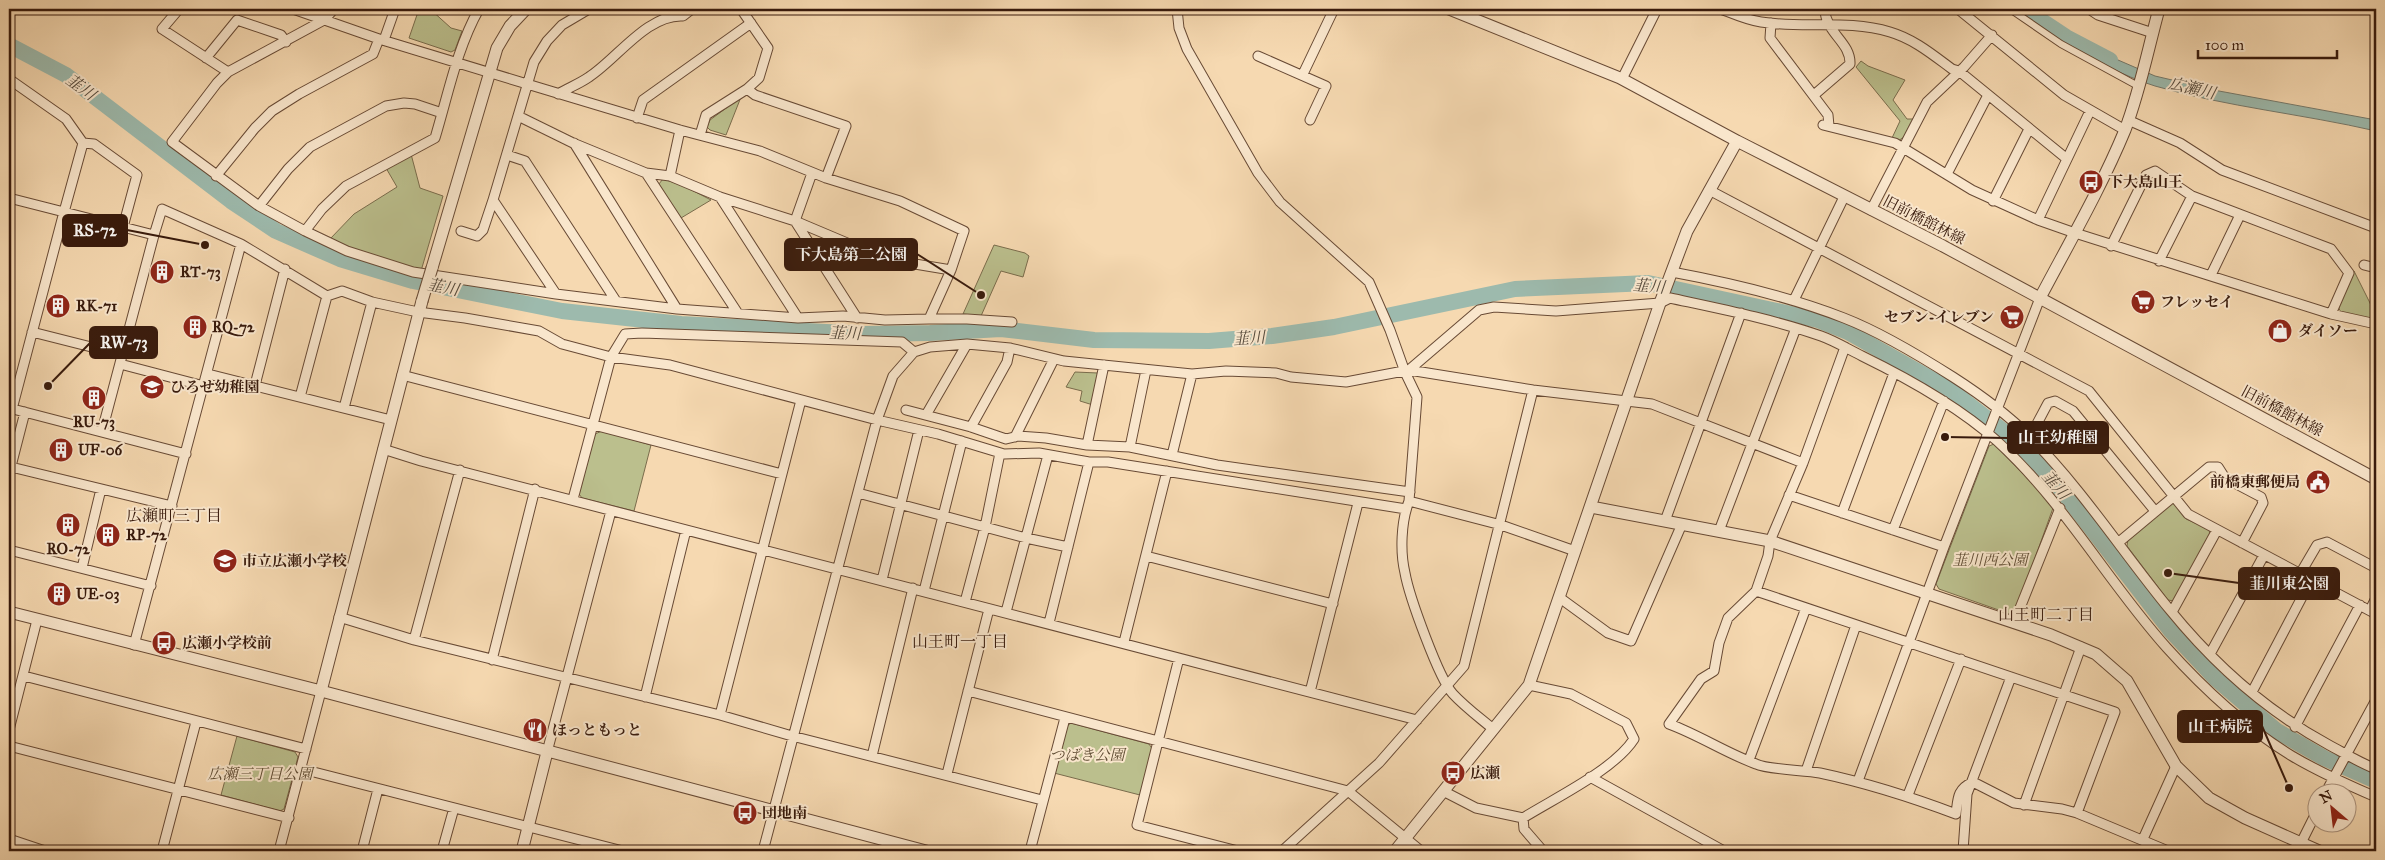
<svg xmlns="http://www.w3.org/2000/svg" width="2385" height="860" font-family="'IM FELL Great Primer','Noto Serif JP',serif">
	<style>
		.green { fill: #bbbf8d; stroke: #7a6c4c }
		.water { fill: #9dbaad; stroke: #757a6d }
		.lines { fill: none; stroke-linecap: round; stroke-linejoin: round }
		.river { stroke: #9dbaad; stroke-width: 16 }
		.pedestrian-casing { stroke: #684a35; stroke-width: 8 }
		.minor-casing { stroke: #684a35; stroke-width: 11 }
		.tertiary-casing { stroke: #684a35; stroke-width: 13 }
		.pedestrian { stroke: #f9e6cc; stroke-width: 6 }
		.minor { stroke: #f9e6cc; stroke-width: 9 }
		.tertiary { stroke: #f9e6cc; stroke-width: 11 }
		.tertiary-bridge-casing { stroke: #684a35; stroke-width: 13; stroke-linecap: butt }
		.tertiary-bridge { stroke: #f9e6cc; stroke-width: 11 }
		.labels { text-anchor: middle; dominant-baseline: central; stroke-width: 4; stroke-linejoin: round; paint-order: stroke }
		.poi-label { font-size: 15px; font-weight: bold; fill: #381a0c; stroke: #f9e6cc; text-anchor: start }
		.street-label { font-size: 15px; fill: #381a0c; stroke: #f9e6cc }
		.park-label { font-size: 15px; font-style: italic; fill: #5f4c33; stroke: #f9e6cc }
		.water-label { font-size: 16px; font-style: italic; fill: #564a3c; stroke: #f9e6cc }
		.neighbourhood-label { font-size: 16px; fill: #381a0c; stroke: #f9e6cc }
		.leader { fill: none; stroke: #381a0c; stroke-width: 2 }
		.callout-dot { fill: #381a0c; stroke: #f9e6cc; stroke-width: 2 }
		.callout { fill: #381a0c; stroke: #381a0c; stroke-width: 2 }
		.callout-label { font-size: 16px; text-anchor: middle; font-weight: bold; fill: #fff }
	</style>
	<rect width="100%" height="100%" fill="#f6d9b1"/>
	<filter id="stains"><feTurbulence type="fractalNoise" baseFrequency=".004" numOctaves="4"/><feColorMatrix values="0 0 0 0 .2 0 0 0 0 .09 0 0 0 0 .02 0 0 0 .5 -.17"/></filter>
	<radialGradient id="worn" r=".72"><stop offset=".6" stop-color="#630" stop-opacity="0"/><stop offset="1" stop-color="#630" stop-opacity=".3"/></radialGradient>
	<path class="green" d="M419,9H430L451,28L462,31L455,50L451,52L409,38Z
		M1861,61L1868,66L1905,80L1893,100L1907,119H1914L1904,137L1898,141L1892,138L1900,121L1856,67Z
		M741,97L726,135L710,130L707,127L710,120Z
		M411,154L420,188L443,196L421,271L354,251L330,239L354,214L397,187L386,168Z
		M663,179L682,185L711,200L681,218L658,185Z
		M994,245L1025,253L1029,256L1023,277L1001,271L981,316L963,314Z
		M2354,271L2376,315L2373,319L2341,312L2338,307Z
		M1075,372L1098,373L1093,405L1080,401L1082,391L1066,387Z
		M602,431L651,445L634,511L582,498L579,494L595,434Z
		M1994,444L2052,504L2053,508L2016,611L2010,614L1939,589L1936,584L1989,446Z
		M2172,503L2176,505L2186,519L2209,529L2210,535L2174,601L2168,600L2127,546L2128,539Z
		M1071,723L1149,744L1153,750L1140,795L1054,773L1067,726Z
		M237,736L295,752L298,757L284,809L280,811L221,795Z"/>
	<path class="water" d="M2095,50L2155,76L2219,91L2376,120V131C2303,114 2227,107 2155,86C2133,79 2112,69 2092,59L2088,53Z"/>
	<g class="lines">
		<path class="river" d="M2024,9L2066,37L2110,60
			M9,45L66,75L231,201L276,231L340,259L413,281L562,311L681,324L863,334L930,333L1001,329L1094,340L1209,341L1272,336L1334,327L1515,289L1648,283L1818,320L1848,332L1949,389L2015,440L2060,488L2171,631L2216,679L2277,731L2324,758L2376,781"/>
		<defs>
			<path id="pedestrian" d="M2010,9L2061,44L2138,86"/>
			<path id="minor" d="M179,9L162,29L228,72L217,83L172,142L259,206L305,231L347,251L413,272L556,294L677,309L798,318L843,316L885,320L929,319L951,270L964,231L900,201L826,178L760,151L680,130L527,84L379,39L293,9
				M741,9L768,48L759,78L747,89L755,95L846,126L826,178
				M1177,9L1179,28L1187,49L1258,173L1280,202L1369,282L1390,330L1405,372L1417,397L1409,501C1401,522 1400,552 1405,573C1409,596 1439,679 1453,694C1465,707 1480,718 1493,729
				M1721,9C1734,14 1747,20 1761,22C1804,29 1847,19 1890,32C1914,39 1933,55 1952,69L1959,71L2067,159
				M1958,9L2064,95L2125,130
				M2089,9L2098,15L2153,33
				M1771,23L1770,38L1828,115L1829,126
				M384,40L395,9
				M1258,56L1326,86L1310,120
				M206,58L237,20L281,35L286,42
				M228,72L324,20L334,9
				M1303,74L1334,9
				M9,79L66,119L83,143L64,212L154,235L102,431
				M1622,79L1657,9
				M558,94C568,88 579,84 589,77C617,59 647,14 683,16L692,9
				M1814,95L1850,64C1851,42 1825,33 1825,9
				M518,116L573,143L646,173L670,176L720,197L795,221L885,259L951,270
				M637,118L643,100L751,23
				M2128,120L2180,143L2222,170L2376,228
				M1823,125L1895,143L1972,190L2038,220L2075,233L2331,314L2376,324
				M700,135L706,115L747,89
				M83,143L94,144L137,175L123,227
				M574,143L677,309
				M507,155L525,161L616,301
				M646,173L737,312
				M812,173L795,221L857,318
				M1947,174L1988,95
				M216,176L255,128L272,111L299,94L373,54L379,39
				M670,176L680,130
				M1709,190L2089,391L2188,514L2376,614
				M720,197L798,318
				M9,198L64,212L12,409
				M1993,201L2029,129
				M259,206L288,169L310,147L386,106L404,103L415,104L442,113
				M1871,210L1927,102L1964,67L1992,35
				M2038,220L2090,111
				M305,231L322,209L346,186L435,138C448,95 457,48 479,9
				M461,231L477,236L483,230L493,200
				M154,235L162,209L241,244
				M2111,246L2146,175L2155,171L2192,196L2331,249L2349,273L2331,314
				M2159,261L2192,196
				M2364,265L2376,268
				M1672,272C1731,283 1788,296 1844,318C1880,332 1920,356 1953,377C1981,395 2007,414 2030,437C2083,490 2123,553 2170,610C2214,664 2268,712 2329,745C2344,753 2360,763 2376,769
				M2211,275L2240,215
				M556,294L493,200L534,62L547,41L562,25L589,9
				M2376,297V308
				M1794,300L1844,197
				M929,319H967L1012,322
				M32,332L123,355
				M1845,347L1803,463L1770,541L1768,556L1756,591L1728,618L1719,643L1714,671L1701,679L1669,724C1699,735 1726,753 1756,764C1769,770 1804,770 1820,773C1867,783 1911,797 1956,814C1958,798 1957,789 1973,782L2014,803L2062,809L2077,813L2168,851
				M120,364L204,386
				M1409,370L1533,390L1652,404L1803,463
				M208,374L391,420
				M402,375L782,474
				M255,385L285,269
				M300,397L327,296
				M9,408L186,454
				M344,408L372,302
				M906,410L971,427L1006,439L1018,436L1046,438L1087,445L1130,447L1217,465L1410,492
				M926,415L967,344
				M971,427L1007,362L1010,348
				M1015,437L1054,359
				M2030,437L2048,403L2055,401L2073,411L2155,511
				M1087,445L1104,365
				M1130,447L1146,370
				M383,449L421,461L1417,720
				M1172,455L1192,374
				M11,467L172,506
				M9,474L25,412
				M858,493L1026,538L1068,547
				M1789,495L1944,547
				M573,499L611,357L625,334L642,333L902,342L914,352
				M1409,501L1501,525L1575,551
				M1842,513L1894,373
				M1665,521L1741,313
				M1893,530L1944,401
				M1719,531L1796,328
				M2119,542L2209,467H2218L2225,478L2261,497L2263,503L2242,543
				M9,550L151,586
				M1146,556L1333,604
				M82,568L101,489
				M2300,574L2317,545L2327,542L2376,568
				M882,580L919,430
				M924,591L962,441
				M1756,591L2115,712L2077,813
				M1560,598L1608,633L1631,641L1682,524
				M965,602L985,527L1000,453
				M2370,610L2376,598
				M1006,612L1048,455
				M2172,612L2217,530
				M339,617L414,640L720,715L792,736L1042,800
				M1049,623L1089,462
				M2014,623L2060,508
				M414,640L460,470
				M1124,642L1167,471
				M134,645L241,244L327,296L342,291L372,302L418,312L465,318L539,331L562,344L611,357L670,365L877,420L938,434L1004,454L1039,453L1089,462H1108L1406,509
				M2210,654L2264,555
				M1179,658L1137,825L1238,851
				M492,660L535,489
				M24,676L306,749
				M968,691L1348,791L1421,851
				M1310,692L1358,503
				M2252,692L2311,580
				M645,697L686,530
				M720,715L801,400
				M2295,727L2360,605
				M9,730L37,620
				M9,746L289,818
				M547,752L611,511
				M872,756L913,588
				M1749,760L1806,608
				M302,769L623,851
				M1806,771L1856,625
				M947,774L989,609
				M1590,777L1724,851
				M1858,781L1944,547L2040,298
				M1443,791L1476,808L1523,818C1555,798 1614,770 1634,739L1626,723L1571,694L1529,685
				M2326,792L2376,700
				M1908,795L1961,659
				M2024,805L2081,647
				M1523,818L1524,829L1543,851
				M9,839L45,851
				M2143,839L2176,766
				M162,851L196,722
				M279,851L321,691
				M362,851L378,789
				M442,851L454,808
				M763,851L877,420L893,376L914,352L930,347L967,344L1010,348L1064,361L1192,374L1226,371L1276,373L1291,377L1346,382L1409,370L1479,310L1494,307L1556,311L1660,303L1670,298C1721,309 1772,319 1821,336C1835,341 1848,349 1862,356C1909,379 1958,406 1997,441C2065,503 2107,581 2167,648C2203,688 2246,728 2292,756C2319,772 2348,785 2376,797
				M1030,851L1065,718
				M1282,851L1379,763L1464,666L1533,390
				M1963,851L1967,794L2011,677
				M2297,851L2318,809"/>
			<path id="tertiary" d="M1449,9L1620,78L1737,141L1943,246L2376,479
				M432,268L497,48L510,26L526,9
				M2040,298C2069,243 2101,188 2125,130C2140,91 2148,49 2159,9
				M1591,507L1770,541L2051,635L2096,654L2127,681L2176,766L2209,798L2245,818L2319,851
				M9,612L321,691L926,851
				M321,691L422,301
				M522,851L547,752
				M1395,851L1529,685L1660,303L1687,231L1737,141"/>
		</defs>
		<use href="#pedestrian" class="pedestrian-casing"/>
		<use href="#minor" class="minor-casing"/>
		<use href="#tertiary" class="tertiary-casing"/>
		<use href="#pedestrian" class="pedestrian"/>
		<use href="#minor" class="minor"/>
		<use href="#tertiary" class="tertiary"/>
		<defs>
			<path id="tertiary-bridge" d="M422,301L432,268"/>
		</defs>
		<use href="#tertiary-bridge" class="tertiary-bridge-casing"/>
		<use href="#tertiary-bridge" class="tertiary-bridge"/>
	</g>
	<defs>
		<symbol id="bus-disc" viewBox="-11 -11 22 22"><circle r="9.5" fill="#8f2418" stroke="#f9e6cc"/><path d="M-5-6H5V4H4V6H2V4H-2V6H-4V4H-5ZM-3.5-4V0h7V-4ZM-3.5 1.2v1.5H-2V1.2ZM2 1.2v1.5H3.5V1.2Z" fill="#fff"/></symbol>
		<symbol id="building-disc" viewBox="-11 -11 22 22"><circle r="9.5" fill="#8f2418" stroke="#f9e6cc"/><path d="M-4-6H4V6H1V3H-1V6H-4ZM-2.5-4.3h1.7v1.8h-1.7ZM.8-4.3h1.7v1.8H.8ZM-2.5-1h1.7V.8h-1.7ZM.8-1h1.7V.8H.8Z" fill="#fff"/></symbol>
		<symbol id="supermarket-disc" viewBox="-11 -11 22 22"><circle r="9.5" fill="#8f2418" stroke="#f9e6cc"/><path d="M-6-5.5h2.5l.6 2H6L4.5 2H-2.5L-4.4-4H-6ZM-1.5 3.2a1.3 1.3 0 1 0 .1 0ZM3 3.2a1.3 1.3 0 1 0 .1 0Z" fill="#fff"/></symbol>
		<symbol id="shop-disc" viewBox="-11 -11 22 22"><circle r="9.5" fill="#8f2418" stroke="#f9e6cc"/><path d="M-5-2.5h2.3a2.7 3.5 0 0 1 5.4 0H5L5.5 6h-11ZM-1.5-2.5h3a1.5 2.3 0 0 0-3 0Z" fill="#fff"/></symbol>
		<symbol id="school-disc" viewBox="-11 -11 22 22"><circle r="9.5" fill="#8f2418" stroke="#f9e6cc"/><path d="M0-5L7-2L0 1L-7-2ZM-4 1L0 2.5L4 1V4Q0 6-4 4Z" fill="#fff"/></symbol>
		<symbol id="civic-disc" viewBox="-11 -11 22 22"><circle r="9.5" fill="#8f2418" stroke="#f9e6cc"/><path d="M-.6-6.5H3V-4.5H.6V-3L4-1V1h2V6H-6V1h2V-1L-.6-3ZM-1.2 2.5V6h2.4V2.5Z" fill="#fff"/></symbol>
		<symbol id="restaurant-disc" viewBox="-11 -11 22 22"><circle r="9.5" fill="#8f2418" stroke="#f9e6cc"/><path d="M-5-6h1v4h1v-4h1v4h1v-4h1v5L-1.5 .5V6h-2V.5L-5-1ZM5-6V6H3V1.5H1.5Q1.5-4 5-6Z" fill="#fff"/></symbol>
	</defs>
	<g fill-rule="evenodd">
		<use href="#bus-disc" x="2077" y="168" width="28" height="28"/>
		<use href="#building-disc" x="148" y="258" width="28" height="28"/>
		<use href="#supermarket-disc" x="2129" y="288" width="28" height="28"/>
		<use href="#building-disc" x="44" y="292" width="28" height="28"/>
		<use href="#supermarket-disc" x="1998" y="303" width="28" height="28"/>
		<use href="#building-disc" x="181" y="313" width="28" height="28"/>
		<use href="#shop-disc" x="2266" y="317" width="28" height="28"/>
		<use href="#school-disc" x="138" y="373" width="28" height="28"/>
		<use href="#building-disc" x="80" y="384" width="28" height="28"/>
		<use href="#building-disc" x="47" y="436" width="28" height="28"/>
		<use href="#civic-disc" x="2304" y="468" width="28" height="28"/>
		<use href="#building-disc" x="54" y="511" width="28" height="28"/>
		<use href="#building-disc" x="94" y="521" width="28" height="28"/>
		<use href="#school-disc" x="211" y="547" width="28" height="28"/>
		<use href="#building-disc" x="45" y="580" width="28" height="28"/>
		<use href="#bus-disc" x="150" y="629" width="28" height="28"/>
		<use href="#restaurant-disc" x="521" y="716" width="28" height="28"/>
		<use href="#bus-disc" x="1439" y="759" width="28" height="28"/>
		<use href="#bus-disc" x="731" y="799" width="28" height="28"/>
	</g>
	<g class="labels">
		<g class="poi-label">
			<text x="2108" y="182">下大島山王</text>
			<text x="180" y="272">RT-73</text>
			<text x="2160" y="302">フレッセイ</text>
			<text x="76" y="306">RK-71</text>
			<text x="1994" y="317" text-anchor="end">セブン-イレブン</text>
			<text x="212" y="327">RQ-72</text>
			<text x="2298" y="331">ダイソー</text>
			<text x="170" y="387">ひろせ幼稚園</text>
			<text x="94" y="422" text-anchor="middle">RU-73</text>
			<text x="78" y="450">UF-06</text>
			<text x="2300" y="482" text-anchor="end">前橋東郵便局</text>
			<text x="126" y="535">RP-72</text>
			<text x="68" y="549" text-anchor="middle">RO-72</text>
			<text x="242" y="561">市立広瀬小学校</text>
			<text x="76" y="594">UE-03</text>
			<text x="182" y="643">広瀬小学校前</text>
			<text x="552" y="730">ほっともっと</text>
			<text x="1470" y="773">広瀬</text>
			<text x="762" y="813">団地南</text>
		</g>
		<g class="street-label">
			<text transform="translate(1924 220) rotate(27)">旧前橋館林線</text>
			<text transform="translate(2282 411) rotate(28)">旧前橋館林線</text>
		</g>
		<g class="park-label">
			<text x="1990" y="560">韮川西公園</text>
			<text x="1087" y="755">つばき公園</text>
			<text x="260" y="774">広瀬三丁目公園</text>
		</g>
		<g class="water-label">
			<text transform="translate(81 87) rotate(36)">韮川</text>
			<text transform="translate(2192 88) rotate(13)">広瀬川</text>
			<text transform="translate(1649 286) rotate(5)">韮川</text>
			<text transform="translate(443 287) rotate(11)">韮川</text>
			<text transform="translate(845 333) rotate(2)">韮川</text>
			<text transform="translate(1249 338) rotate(-4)">韮川</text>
			<text transform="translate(2056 485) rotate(49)">韮川</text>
		</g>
		<g class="neighbourhood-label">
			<text x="174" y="515">広瀬町三丁目</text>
			<text x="2046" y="614">山王町二丁目</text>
			<text x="960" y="641">山王町一丁目</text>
		</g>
	</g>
	<path class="leader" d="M205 245L127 230M981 295L917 254M48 386L90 343M1945 437L2008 438M2168 573L2239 583M2289 788L2262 726"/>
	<g class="callout-dot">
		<circle cx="205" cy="245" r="5"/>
		<circle cx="981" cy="295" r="5"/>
		<circle cx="48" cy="386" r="5"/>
		<circle cx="1945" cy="437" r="5"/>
		<circle cx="2168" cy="573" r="5"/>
		<circle cx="2289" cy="788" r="5"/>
	</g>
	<g class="callout">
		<rect x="63" y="215" width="64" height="31" rx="5"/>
		<rect x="785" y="239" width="132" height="31" rx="5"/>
		<rect x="90" y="327" width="67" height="31" rx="5"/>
		<rect x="2008" y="422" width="100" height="31" rx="5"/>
		<rect x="2239" y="568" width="100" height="31" rx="5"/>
		<rect x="2178" y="711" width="84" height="31" rx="5"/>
	</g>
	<g class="callout-label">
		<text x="95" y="236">RS-72</text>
		<text x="851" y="260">下大島第二公園</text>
		<text x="124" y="348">RW-73</text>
		<text x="2058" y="443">山王幼稚園</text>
		<text x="2289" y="589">韮川東公園</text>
		<text x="2220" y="732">山王病院</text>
	</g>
	<rect width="2385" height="860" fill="none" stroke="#f6d9b1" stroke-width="30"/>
	<rect x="10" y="10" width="2365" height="840" fill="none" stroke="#381a0c" stroke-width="2.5"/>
	<rect x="15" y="15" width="2355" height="830" fill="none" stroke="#381a0c"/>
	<g transform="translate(2332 808) rotate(332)"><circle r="24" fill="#f9e6cc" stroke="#ac947f"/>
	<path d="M0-4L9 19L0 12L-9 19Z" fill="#8f2418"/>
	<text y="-8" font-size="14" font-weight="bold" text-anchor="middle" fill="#381a0c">N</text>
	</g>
	<path d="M2198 50v8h139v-8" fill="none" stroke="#381a0c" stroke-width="2.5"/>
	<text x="2205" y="50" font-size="15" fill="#381a0c" stroke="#f9e6cc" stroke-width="4" paint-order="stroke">100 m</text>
	<rect width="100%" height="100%" filter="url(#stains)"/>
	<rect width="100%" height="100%" fill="url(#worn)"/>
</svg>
